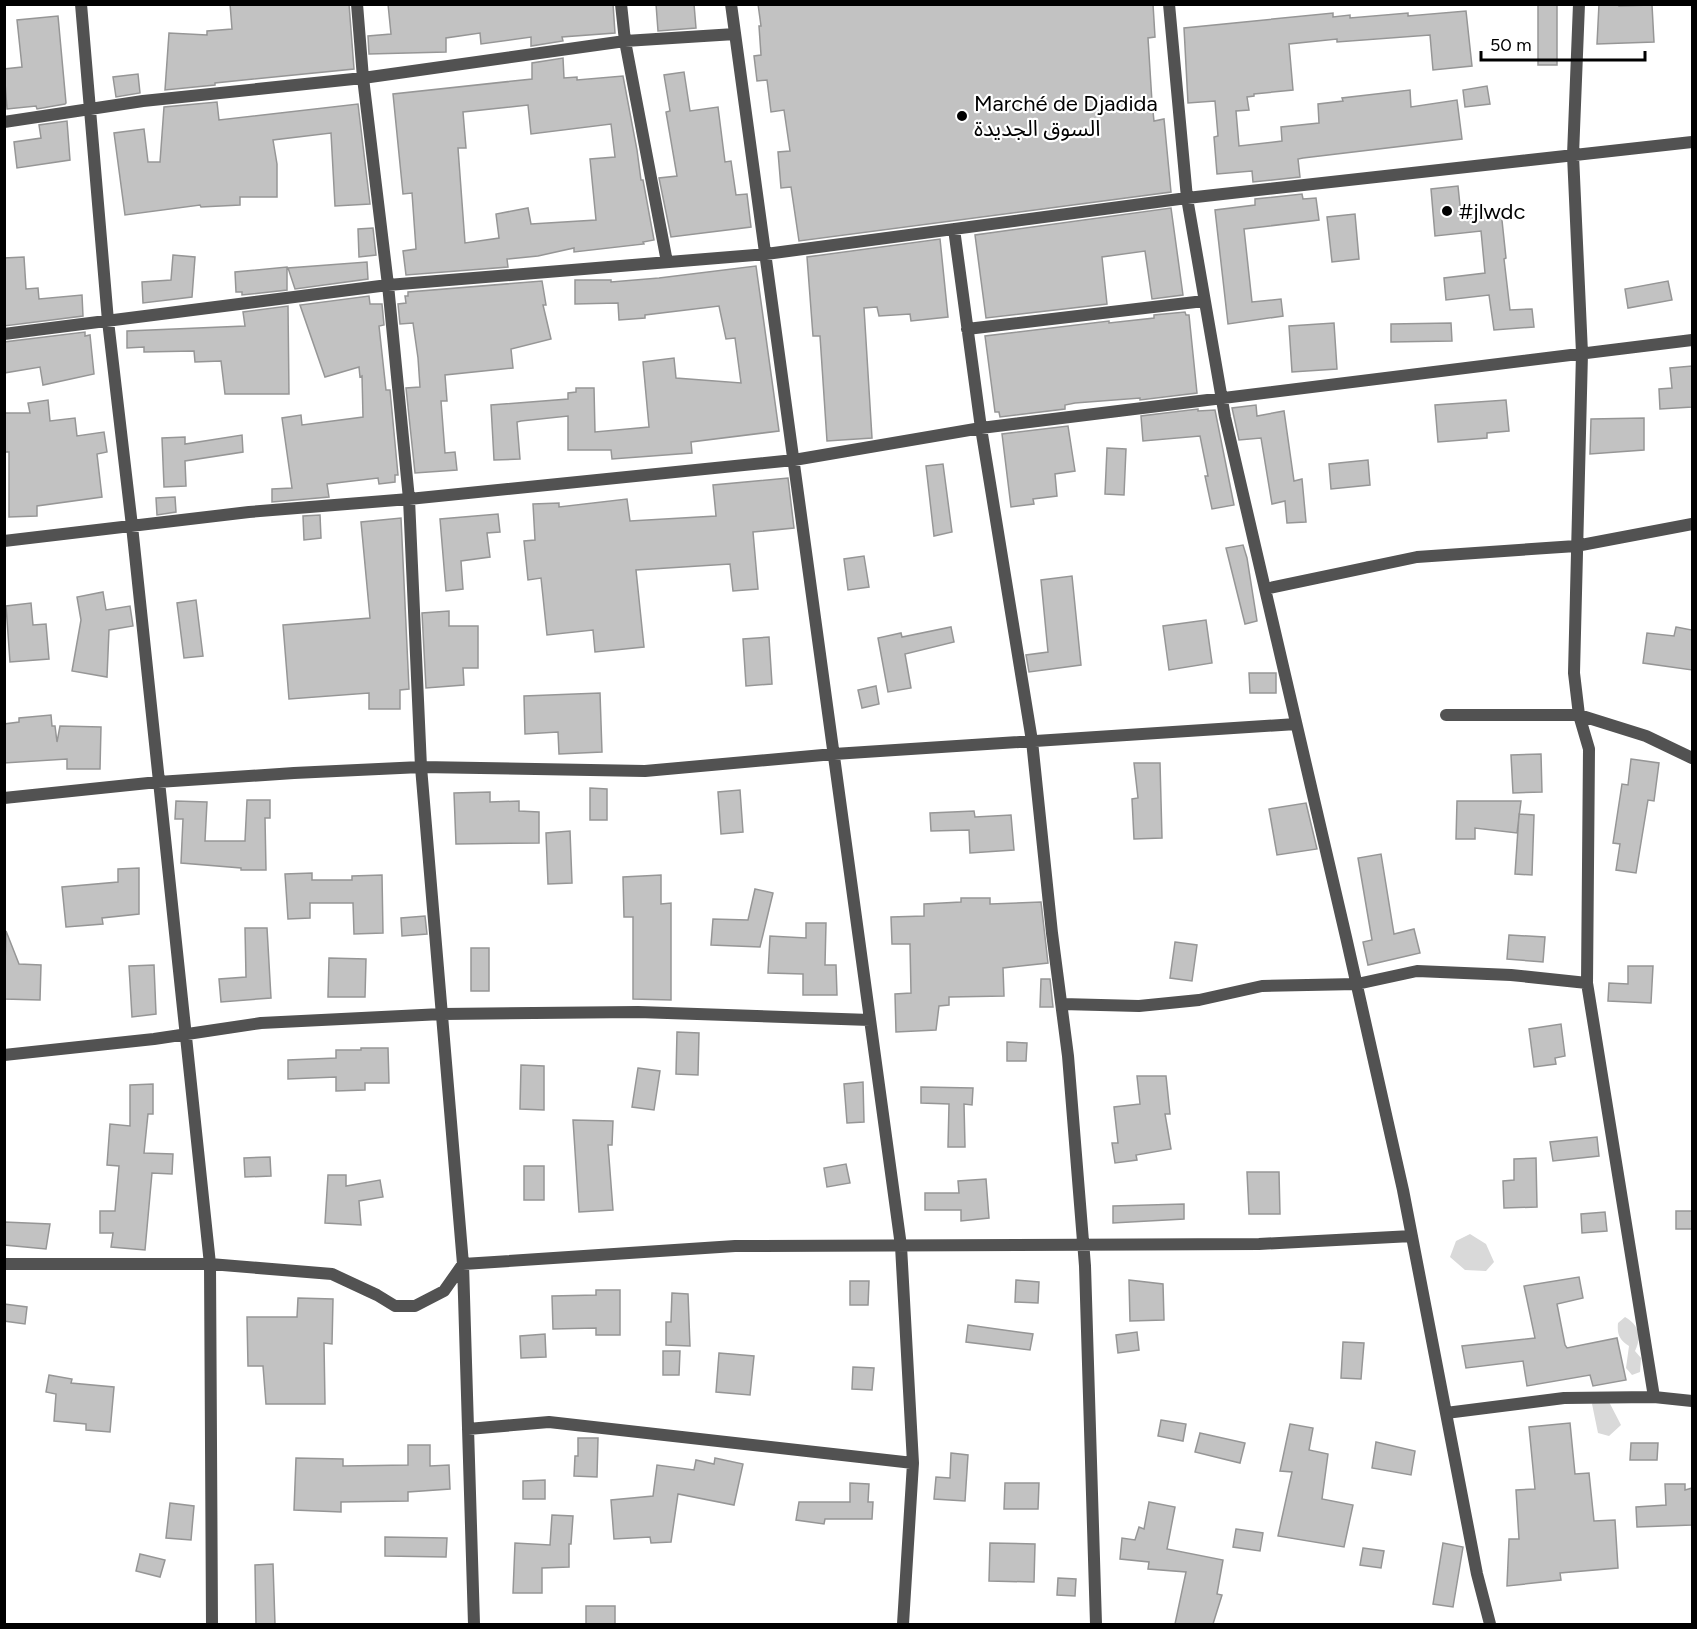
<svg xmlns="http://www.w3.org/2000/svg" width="1697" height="1629" font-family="Figtree,'Noto Sans Arabic',sans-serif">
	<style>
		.green { fill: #d9d9d9 }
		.building { fill: #c2c2c2; stroke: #969696; stroke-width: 1.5; fill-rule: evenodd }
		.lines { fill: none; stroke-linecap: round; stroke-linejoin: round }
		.street { stroke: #525252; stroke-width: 12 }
		.poi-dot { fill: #000; stroke: #fff; stroke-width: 2 }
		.labels { text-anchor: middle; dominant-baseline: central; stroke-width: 4.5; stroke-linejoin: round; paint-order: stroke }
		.poi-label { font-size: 22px; fill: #000; stroke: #fff; text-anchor: start }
	</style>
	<rect width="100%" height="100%" fill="#fff"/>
	<path class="green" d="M1470,1234L1486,1244L1494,1262L1486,1271L1465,1270L1450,1257L1456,1241Z
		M1625,1317C1639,1325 1642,1337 1635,1351L1641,1358L1640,1372L1632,1375L1626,1368L1629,1346C1619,1340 1617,1334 1618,1323Z
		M1597,1396H1606L1621,1425L1609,1436L1598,1433L1592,1404Z"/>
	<path class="building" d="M230,4H349L354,69L215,83V85L165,90L169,33L207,35V31L232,29Z
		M388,4H613L615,33L562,37L563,41L531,46V37L481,44L480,33L446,38V52L369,54L368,36L391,34Z
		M656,4H694L696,28L658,31Z
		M758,4H1153L1155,37L1148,38L1152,102L1154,121L1164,119L1171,192L799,241L791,187L781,188L778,152L790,151L784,110L771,112L767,80L757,81L754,56L761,55L759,26H761Z
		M1538,4H1557V65H1538Z
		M1599,4H1619V6L1652,5L1654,42L1597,44Z
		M1466,11L1472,66L1433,70L1430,35L1337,42V39L1289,44L1293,90L1254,94V96L1247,97L1249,110L1236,111L1239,146L1282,141L1281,127L1319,123L1318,104L1343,101L1342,98L1410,90L1411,107L1457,100L1462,139L1303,158L1298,159L1300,177L1253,182L1252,171L1217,174L1214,137L1218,136L1215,101L1188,103L1184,28L1333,13V17L1350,15V18L1408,13V16Z
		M58,16L66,103L65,104L37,109L36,106L7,109L4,69L22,67L17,20Z
		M563,58L564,78L577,77V80L623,76L637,150L641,180H643L654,240L643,242L644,244L574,252V248L538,256L507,259L508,267L406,275L403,251L416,249L412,193L403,194L393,94L532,79V63ZM528,105L531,134L611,124L615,157L590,159L596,220L531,224L528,208L496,214L499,238L465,243L458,148H466L463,112Z
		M684,72L690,111L718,107L725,162L731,161L736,195L747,194L751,227L671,237L659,178L677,176L666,112L670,111L664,75Z
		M138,74L140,93L116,97L113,77Z
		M1487,86L1490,104L1465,107L1463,90Z
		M217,102L219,120L358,104L370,204L335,206L331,133L273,140L277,164V197H240V205L201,207L200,205L125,215L114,133L144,129L148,162H160L164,107Z
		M67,121L70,160L17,168L14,142L41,138L39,125Z
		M1458,186L1461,215L1501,211L1506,258L1504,259L1510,310L1532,309L1534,327L1494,330L1489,295L1446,300L1444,278L1485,273L1481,231L1435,236L1431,189Z
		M1302,194L1303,199L1316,198L1319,220L1244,229L1252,302L1281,299L1283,316L1228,324L1215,210L1255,205V199Z
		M1171,208L1183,295L1152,299L1145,251L1102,257L1107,304L986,318L975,235Z
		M1355,214L1359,259L1332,262L1327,217Z
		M373,228L376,255L359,257L358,229Z
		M940,239L948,317L911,321L910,314L879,316L877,307L864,308L872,438L827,441L820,336H813L807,257Z
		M173,255L195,257L192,297L143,303L142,282L171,280Z
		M24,257L26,289L38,288L39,299L82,295L83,316L4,326V258Z
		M367,262L368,279L295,289L288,268Z
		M756,266L779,431L691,442L692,453L612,459L611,450H568V416L521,421L517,422L520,459L494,460L491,405L568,399V393L576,392V388H594L595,432L649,427L643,362L674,358L676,378L741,383L735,338L726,339L719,306L645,315V318L619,320L618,303L575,304V280H611V282L659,278Z
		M287,267V290L242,295V292H236L235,272Z
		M542,281L546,305H543L551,339L511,349L513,368L445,375L447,401H441L445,453L455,452L457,470L415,473L406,388L420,387L418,358L413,323L400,324L398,304L406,303L405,296H408V292Z
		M1668,281L1672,300L1628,308L1625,289Z
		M369,296L370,304H382L384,325L379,326L386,390H390L398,475H395V482L379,484L378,478L327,484L329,497L272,502V489L292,488L282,418L301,415L302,425L363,417L362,376L360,377L359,367L325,377L300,305Z
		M288,306L289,394H225L221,361L195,362L194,351L144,352V347L127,348V331L245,326L243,312Z
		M1185,312L1186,315H1189L1197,393L1140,400V398L1075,403L1065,405V409L1000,417L999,412H995L985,336L1109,321V323L1154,318V315Z
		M1334,323L1337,369L1292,372L1289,326Z
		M1451,323L1452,341L1391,342V324Z
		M85,332V336L90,335L94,374L43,385L40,367L4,373V342Z
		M1692,366V407L1660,409L1659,389L1672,388L1670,368Z
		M48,400L50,421L75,418L77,436L104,432L107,452L97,454L102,497L37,506V516L9,517V452H4V413H30L28,403Z
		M1506,400L1509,431L1487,433V438L1438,442L1435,405Z
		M1256,405L1257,416L1284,411L1294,481L1302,479L1306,522L1287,523L1285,501L1272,504L1261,438L1239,440L1232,408Z
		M1198,409V411L1215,410L1234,505L1212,509L1205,476H1208L1200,436L1143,441L1141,416Z
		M1644,418V450L1590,454L1591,419Z
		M1068,426L1075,471L1055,474L1057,496L1033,499L1034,504L1011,507L1002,434Z
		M242,435L243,452L185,461L186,486L164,487L162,438L185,437V444Z
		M1107,448L1126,449L1124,495L1105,494Z
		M1368,460L1370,485L1331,489L1329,464Z
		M943,464L952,532L934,536L926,466Z
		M788,478L794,528L753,532L758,589L733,591L730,564L636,570L644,647L595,652L593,630L547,635L541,578L528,580L524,541L535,540L533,504L559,503V507L627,499L630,521L716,516L713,485Z
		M175,497L176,512L157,515L156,498Z
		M498,514L500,532L487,533L490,557L461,561L463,589L446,591L440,519Z
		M320,515L321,538L304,540L303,516Z
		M401,518L409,689L400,690V709H369V693L289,699L283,625L370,618L361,522Z
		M1243,545L1247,558L1257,621L1245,624L1226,548Z
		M864,556L869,587L848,590L844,559Z
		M1072,576L1081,665L1029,672L1026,655L1048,652L1041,580Z
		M103,592L106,610L130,606L133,626L109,630L107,677L72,671L81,620L77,597Z
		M196,600L203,656L184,658L177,603Z
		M31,603L33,625L46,624L49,659L10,662L6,606Z
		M449,611V626H478V668H463L464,685L426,688L422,613Z
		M1206,620L1212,663L1169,670L1163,626Z
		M951,627L954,642L905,654L911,688L888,692L878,638L901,633L902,637Z
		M1676,627L1692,630V670L1643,663L1647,633L1674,636Z
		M769,637L772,684L746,686L743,639Z
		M1249,673H1276V693H1250Z
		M876,686L879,704L862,708L858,690Z
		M600,693L602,752L559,754L558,732L525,734L524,696Z
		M51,715L52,726H55L57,742L60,726L101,727L100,769H67V759L4,763V724L19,722V718Z
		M1541,754L1542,792L1513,793L1511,755Z
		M1631,759L1659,763L1654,801L1648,800L1636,873L1616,870L1620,844L1613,843L1622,784L1628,785Z
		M1134,763H1160L1162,838L1134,839L1132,799L1138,798Z
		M590,788L607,789V820H590Z
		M740,790L743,832L721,834L718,792Z
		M490,792V802L519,801V811L539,812V843L456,844L454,793Z
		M247,800H270V818H265L266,870H241V868L181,863L183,819H175L176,801L207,802L205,841H245Z
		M1457,801H1521L1517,833L1475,828V839H1456Z
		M1306,803L1317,849L1277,855L1269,809Z
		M974,811L975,817L1011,815L1014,850L970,853L969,830L931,831L930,813Z
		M1519,814L1534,815L1532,875L1515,874Z
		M570,831L572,883L548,884L546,833Z
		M1381,854L1394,934L1414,929L1420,953L1368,965L1363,942L1372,940L1358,858Z
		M139,868V914L102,918L103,924L66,927L62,887L118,882V869Z
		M312,873V880H352V876L382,875L383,933L354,934L353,903H310V918L288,919L285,874Z
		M661,875V904L671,903V1000L633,999V917H624L623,877Z
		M755,889L773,893L760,947L711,945L713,919L748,920Z
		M961,898H990V904L1041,902L1048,963L1003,968L1004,996L949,997V1005L939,1006L936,1030L896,1032L895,994L911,993L910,944H892L891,917L924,916V904L961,902Z
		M425,916L427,934L402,936L401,918Z
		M806,923H826L825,965H836L837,995H803V974L768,973L770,936L806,938Z
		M245,928H267L271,998L221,1002L219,979L246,977Z
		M6,931L19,964L41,965L40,1000L4,999Z
		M1509,935L1545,937L1543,962L1507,959Z
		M1175,942L1197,945L1192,981L1170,978Z
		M471,948H489V991H471Z
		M329,958L366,959L365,997H328Z
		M154,965L156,1014L132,1017L129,966Z
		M1628,966H1653L1651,1003L1608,1001L1609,983L1628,984Z
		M1041,979H1050L1053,1007H1040Z
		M1561,1024L1565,1056L1555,1058L1556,1064L1534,1067L1529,1029Z
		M677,1032L699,1033L698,1075L676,1074Z
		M1007,1042L1027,1043L1026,1061H1007Z
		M361,1048H388L389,1083H365V1090L336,1091V1077L288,1079V1060L336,1058V1050H361Z
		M521,1065L544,1066V1110L520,1109Z
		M638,1068L660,1071L654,1110L632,1107Z
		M1137,1076H1166L1170,1114H1165L1171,1149L1136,1155L1137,1160L1115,1163L1112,1143H1118L1114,1107L1140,1104Z
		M863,1082L864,1122L847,1123L844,1084Z
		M153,1084V1114H148L144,1153L173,1154L172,1174L152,1173L145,1250L111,1247L113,1233H100V1211H115L119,1166L107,1165L110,1124L130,1126V1085Z
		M921,1087L973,1088L972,1105L964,1104L965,1147H948L949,1104L921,1103Z
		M573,1120L613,1121L612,1145H608L613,1210L579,1212Z
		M1597,1137L1599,1156L1553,1161L1550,1142Z
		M270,1157L271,1176L245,1177L244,1158Z
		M1536,1158L1537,1207L1504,1208L1503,1181L1514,1180V1159Z
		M846,1164L850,1183L827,1187L824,1168Z
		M524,1166H544V1200H524Z
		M1247,1172H1279L1280,1214H1249Z
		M328,1175H346V1186L380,1180L383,1197L359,1201L361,1225L325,1223Z
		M986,1179L989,1218L961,1221V1210H925V1193H959L958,1181Z
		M1184,1204V1219L1113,1223V1206Z
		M1676,1211H1692V1229H1676Z
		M1605,1212L1607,1231L1582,1233L1581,1214Z
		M4,1222L50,1224L46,1249L4,1245Z
		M1579,1277L1583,1298L1557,1304L1565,1345L1567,1348L1617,1338L1626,1380L1593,1386L1590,1375L1527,1386L1523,1361L1466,1368L1462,1346L1535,1338L1524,1286Z
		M1016,1280L1039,1282L1038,1303L1015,1302Z
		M1129,1280L1163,1284L1164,1320L1130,1321Z
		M850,1281H869L868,1305H850Z
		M596,1290H620V1335H596V1328L553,1329L552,1296L596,1295Z
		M672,1293L688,1294L690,1346L666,1345V1322H671Z
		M298,1298L333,1299L332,1344L324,1343L325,1404H266L263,1366H248L247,1317H297Z
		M4,1304L27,1307L25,1324L4,1321Z
		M968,1325L1033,1334L1030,1350L966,1342Z
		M1137,1332L1139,1350L1118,1353L1116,1335Z
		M545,1334L546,1357L521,1358L520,1336Z
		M1343,1342L1364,1343L1361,1379L1341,1378Z
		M663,1351H680L679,1375H663Z
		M719,1353L754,1356L750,1395L716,1392Z
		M853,1367L874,1368L872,1390L852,1389Z
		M49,1375L72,1379L71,1383L114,1387L110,1432L86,1430V1424L54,1421L56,1394L46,1392Z
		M1161,1420L1186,1424L1183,1441L1158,1436Z
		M1570,1423L1575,1474L1589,1473L1594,1521L1615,1520L1618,1568L1560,1573L1561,1580L1507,1586L1509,1539H1519L1516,1490L1535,1489L1529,1427Z
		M1290,1424L1313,1428L1309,1450L1328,1454L1322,1499L1353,1505L1344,1547L1278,1536L1292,1472L1280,1471Z
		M1200,1433L1245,1443L1240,1463L1195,1452Z
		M578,1438H598L597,1477L574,1476L575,1456H578Z
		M1376,1442L1415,1451L1411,1475L1372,1468Z
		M1631,1443H1658L1657,1460H1630Z
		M408,1445H430V1466L449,1465L450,1489L408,1492V1501L341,1502V1512L294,1510L296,1458L343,1459V1466L408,1465Z
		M951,1453L968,1455L965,1501L934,1499L936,1477L950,1478Z
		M715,1458L743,1464L734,1505L678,1494L671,1542L651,1543L650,1537L614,1539L611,1500L653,1496L657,1465L694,1470L696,1460L714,1464Z
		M545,1480V1499H523V1481Z
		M850,1483L869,1484L868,1502H873L872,1519H825L824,1524L796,1520L799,1502H850Z
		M1005,1483H1039L1038,1509H1004Z
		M1665,1484H1685V1490L1692,1488V1525L1637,1527L1636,1507L1666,1505Z
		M1149,1502L1175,1507L1167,1549L1223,1560L1217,1594L1222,1595L1213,1624H1175L1186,1572L1148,1569L1149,1562L1120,1559L1122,1538L1135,1540L1139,1527L1144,1529Z
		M170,1503L194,1506L191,1540L166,1538Z
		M552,1515L573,1516L571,1544H569V1567L542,1568V1593H513L515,1543L550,1545Z
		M1236,1529L1263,1533L1260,1551L1233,1547Z
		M385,1537L447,1538L446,1557L385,1556Z
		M990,1543L1035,1544L1034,1582L989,1581Z
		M1443,1543L1463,1547L1453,1607L1433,1604Z
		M1363,1548L1384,1551L1381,1568L1360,1565Z
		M140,1554L165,1560L160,1577L136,1571Z
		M273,1564L275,1624H256L255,1565Z
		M1058,1578L1076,1579L1075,1596L1057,1595Z
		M586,1606H615V1624H586Z"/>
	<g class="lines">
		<path class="street" d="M81,4L108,321L132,526L210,1264L212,1624
			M357,4L363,78L388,285L409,499L421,767L463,1264L474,1624
			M621,4L625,41L667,262
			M731,4L901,1246L913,1463L903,1624
			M1169,4L1187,198L1225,417L1346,937L1403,1190L1477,1574L1490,1624
			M1579,4L1573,155L1582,353L1574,673L1579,715L1589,749L1587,983L1654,1397
			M4,122L143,101L363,78L625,41L735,34
			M954,229L981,428L1032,741L1052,933L1068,1056L1085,1266L1096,1624
			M967,329L1204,301
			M4,334L388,285L766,254L1187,198L1692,142
			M4,541L249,512L409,499L794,460L981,428L1692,340
			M1265,589L1417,557L1576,546L1692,524
			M1446,715H1579L1646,736L1692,758
			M4,798L158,782L294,773L421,767L645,771L834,754L1296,724
			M1062,1004L1139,1006L1199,1000L1262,986L1357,984L1417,971L1511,975L1587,983
			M4,1055L154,1039L261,1023L442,1014L638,1012L870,1020
			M4,1264H210L332,1274L377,1295L395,1306H415L444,1291L463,1264L735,1246L1259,1244L1412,1236
			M1446,1413L1564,1398L1654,1397L1692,1401
			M468,1429L549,1422L913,1463"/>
	</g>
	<g class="poi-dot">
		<circle cx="962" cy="116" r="6"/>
		<circle cx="1447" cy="211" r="6"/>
	</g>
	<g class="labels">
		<g class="poi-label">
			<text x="974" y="103">Marché de Djadida<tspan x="974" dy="25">السوق الجديدة</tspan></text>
			<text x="1459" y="211">#jlwdc</text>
		</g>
	</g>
	<rect width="1697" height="1629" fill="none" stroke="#000000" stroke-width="12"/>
	<path d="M1481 51v9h164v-9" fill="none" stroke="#000000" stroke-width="3"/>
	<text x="1490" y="51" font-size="18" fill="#000000" stroke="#ffffff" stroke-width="4.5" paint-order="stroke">50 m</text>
</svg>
